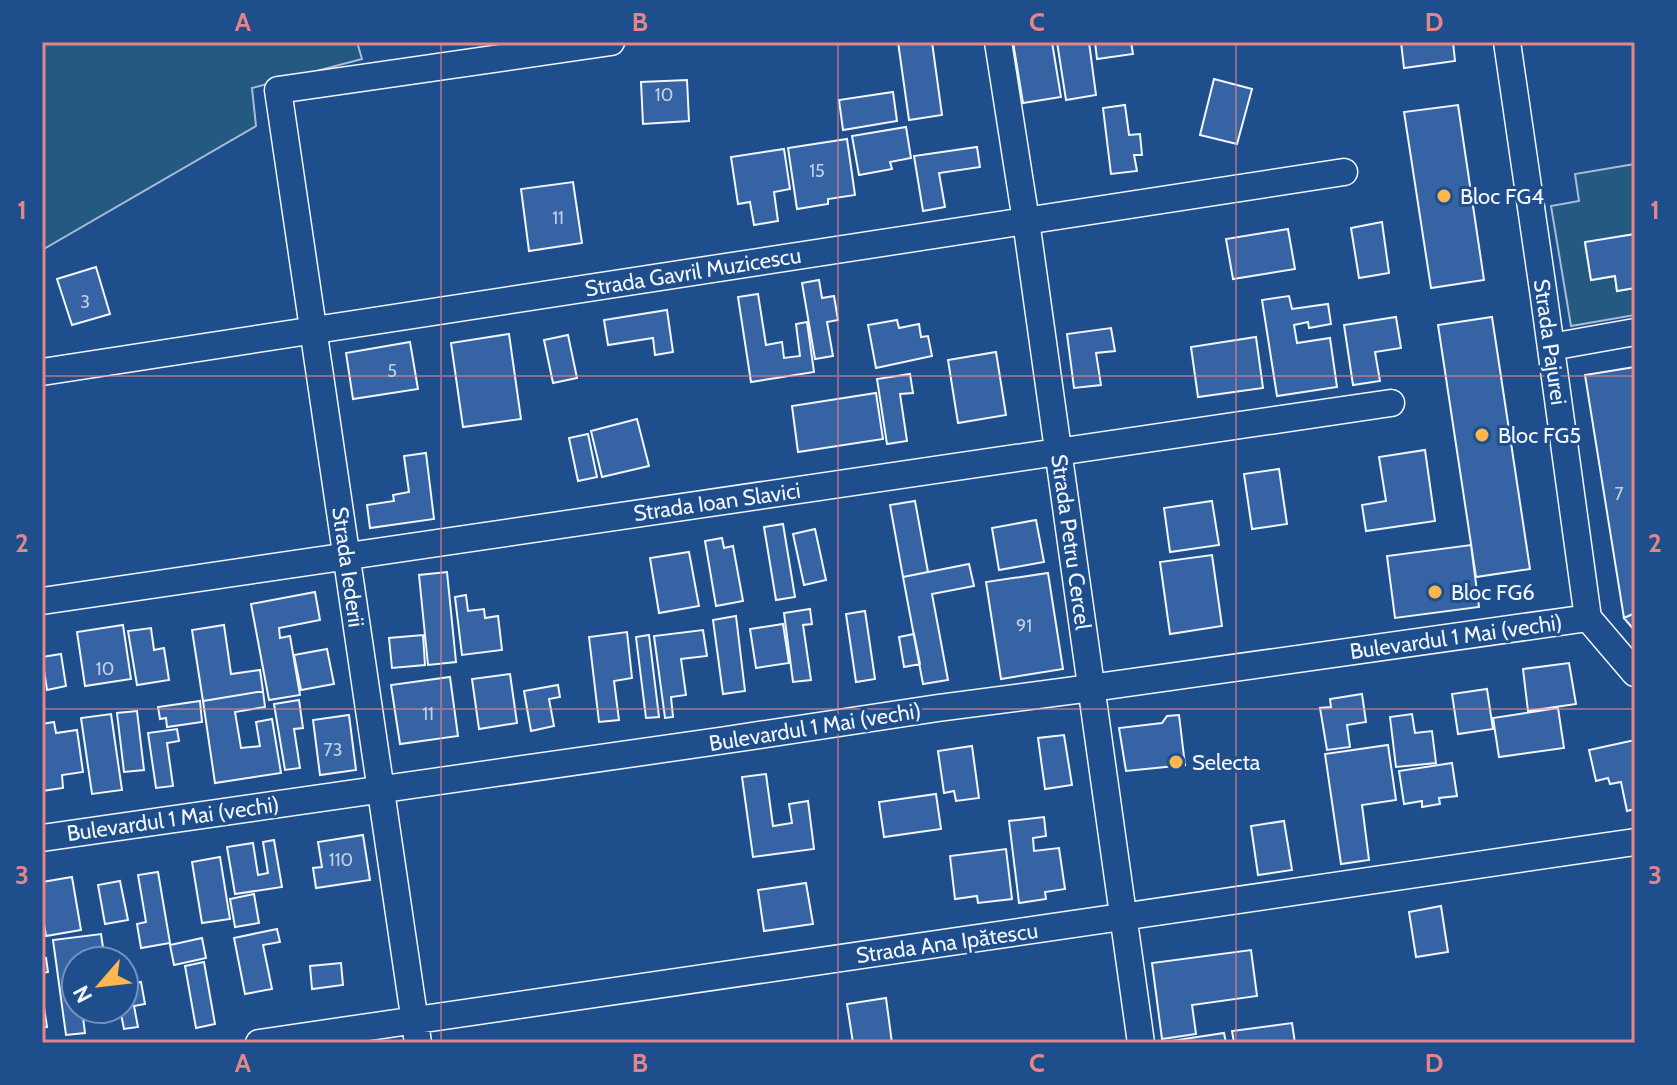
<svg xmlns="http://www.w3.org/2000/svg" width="1677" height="1085" font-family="Cabin,sans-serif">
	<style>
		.green { fill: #245a82; stroke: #a8bbd7; stroke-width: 2 }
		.building { fill: #3563a3; stroke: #f2f6ff; stroke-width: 2 }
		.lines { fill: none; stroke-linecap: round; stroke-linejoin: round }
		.minor-casing { stroke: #f2f6ff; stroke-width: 29 }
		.minor { stroke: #1f4e8c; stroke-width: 26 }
		.grid { fill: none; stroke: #e38589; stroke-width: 2; stroke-opacity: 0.55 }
		.poi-dot { fill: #ffb74d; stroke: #1f4e8c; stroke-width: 3 }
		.labels { text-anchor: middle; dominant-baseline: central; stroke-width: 6; stroke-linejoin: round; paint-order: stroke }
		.number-label { font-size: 18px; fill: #c3d1e8 }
		.poi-label { font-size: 22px; fill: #f2f6ff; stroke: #1f4e8c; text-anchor: start }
		.street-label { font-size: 22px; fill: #f2f6ff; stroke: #1f4e8c }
		.neatline { fill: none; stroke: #e38589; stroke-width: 3 }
		.grid-label { font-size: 26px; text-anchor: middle; font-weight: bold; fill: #e38589 }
	</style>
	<rect width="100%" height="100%" fill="#1f4e8c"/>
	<path class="green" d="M42,42H357L362,59L252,88L256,126L42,250Z
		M1635,164V234L1585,243L1591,280L1615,276L1617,291L1635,288V315L1571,326L1551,206L1579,201L1575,174Z"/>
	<path class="building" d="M898,42H932L942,115L909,120Z
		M1013,42H1052L1061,97L1023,103Z
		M1057,42H1089L1096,95L1066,100Z
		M1095,42H1131L1133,54L1097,59Z
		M1401,42H1453L1455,61L1404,68Z
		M1214,79L1252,89L1237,144L1200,135Z
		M687,80L689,121L643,124L641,82Z
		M893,92L897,121L843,130L839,100Z
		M1125,105L1129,135L1140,134L1142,155H1134L1137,171L1111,174L1103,108Z
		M1458,105L1484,280L1431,288L1404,112Z
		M906,127L911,158L890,162L892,169L859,175L852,136Z
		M847,139L855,195L828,199V204L797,209L788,148Z
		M977,147L980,167L939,173L945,207L923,211L914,156Z
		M784,149L790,189L774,192L778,221L754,225L750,202L738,204L731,157Z
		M573,182L582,243L529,251L521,189Z
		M1382,222L1389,273L1359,278L1351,228Z
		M1288,229L1295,269L1233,279L1226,239Z
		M1635,234V288L1617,291L1615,276L1591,280L1585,242Z
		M96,267L110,314L72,325L57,279Z
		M819,280L822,298L834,296L838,320L827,322L833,356L815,359L802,283Z
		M758,294L766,345L782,342L784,358L800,356L796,324L807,322L814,372L751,382L738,297Z
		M1289,296L1292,309L1328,304L1331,324L1309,328L1308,322L1294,325L1297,343L1330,338L1337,387L1277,396L1262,300Z
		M667,310L673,352L655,355L653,338L608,345L604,320Z
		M1396,317L1401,348L1375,352L1380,381L1353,385L1344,325Z
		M1492,317L1530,569L1476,577L1438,325Z
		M897,320L899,328L919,324L921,337L928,336L932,356L876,368L868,325Z
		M1111,328L1115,351L1096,353L1101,385L1074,388L1067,334Z
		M509,334L521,419L463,427L451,343Z
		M568,335L577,378L553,383L544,340Z
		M1256,337L1263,388L1198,397L1191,347Z
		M410,342L418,389L353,399L346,353Z
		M996,352L1006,415L958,423L948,360Z
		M1635,367V613L1624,618L1585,375Z
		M910,374L913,393L900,394L907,441L887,444L877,379Z
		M876,393L883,439L798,452L792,406Z
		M637,419L649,466L602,477L591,431Z
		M588,434L597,477L578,481L569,438Z
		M1425,450L1435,521L1366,531L1362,505L1386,501L1379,457Z
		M426,453L434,519L370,528L367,505L394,501L393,495L409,492L404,456Z
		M1279,469L1287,524L1252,529L1244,474Z
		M915,501L928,572L903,577L890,505Z
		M1212,501L1219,545L1170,552L1164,508Z
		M1036,520L1044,562L999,570L992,528Z
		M783,524L795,597L776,600L764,527Z
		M815,529L826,580L804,585L793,534Z
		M722,538L724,548L733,546L743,601L716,606L705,541Z
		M1471,545L1479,607L1395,618L1387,556Z
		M689,552L699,606L659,613L650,558Z
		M1212,555L1222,626L1170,634L1160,562Z
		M969,564L974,586L932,594L948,680L923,684L903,577Z
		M447,572L456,662L428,665L419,575Z
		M1048,573L1063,669L1001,679L986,582Z
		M315,592L320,620L279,628L280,638L290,636L300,695L269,700L251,604Z
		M466,595L468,611L484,609L485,618L498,616L502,650L462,655L455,597Z
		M810,609L812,624L803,625L811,680L793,682L784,613Z
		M865,611L875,679L856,682L846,614Z
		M1635,613V631L1624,618Z
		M736,616L745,691L723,694L713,620Z
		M783,624L789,663L756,668L750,629Z
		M123,625L131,679L85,686L77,632Z
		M224,625L231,674L260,670L263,691L203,701L192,630Z
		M151,628L154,650L164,648L169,680L137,685L128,631Z
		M703,630L707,656L681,659L686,695L671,697L673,717L665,718L654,636Z
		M627,632L632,678L614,681L619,720L599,722L589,637Z
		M914,634L920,664L904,667L899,637Z
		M423,635L425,665L392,668L389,638Z
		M649,635L659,717L646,718L636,637Z
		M327,649L334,684L301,690L294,655Z
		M61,654L66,686L47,690L42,657Z
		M1569,663L1576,704L1528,711L1523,669Z
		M510,674L517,723L479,729L472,679Z
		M450,677L458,736L400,744L391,685Z
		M558,685L560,697L549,699L554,726L531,731L524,691Z
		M1487,689L1493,729L1458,734L1452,694Z
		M263,691L265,707L235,712L241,748L260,746L256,722L272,719L281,773L215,783L203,701Z
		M1362,694L1366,722L1347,725L1350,747L1327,750L1320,708L1331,707L1330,699Z
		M299,700L303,728L294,729L300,768L285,770L274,704Z
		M200,701L202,722L167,727L166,718L160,719L158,707Z
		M1558,708L1564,748L1499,757L1493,718Z
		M137,711L144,770L124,772L117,713Z
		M111,714L122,790L92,794L81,718Z
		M1412,714L1415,733L1432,731L1436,763L1396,767L1390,717Z
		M349,715L356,770L320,775L313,720Z
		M1179,715L1185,765L1126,771L1119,728L1162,723L1167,716Z
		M54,722L56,733L77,730L83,772L62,775L63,788L42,791V724Z
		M177,729L179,741L167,743L173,786L156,788L148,733Z
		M1064,735L1072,785L1045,789L1038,738Z
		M1635,740V809L1627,811L1621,782L1610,784L1608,778L1596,781L1589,750Z
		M1388,745L1396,800L1362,805L1369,860L1341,864L1325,754Z
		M972,746L979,798L956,801L954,791L944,793L938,751Z
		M1452,763L1457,796L1439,798L1440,804L1422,807V801L1404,804L1399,771Z
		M766,774L773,826L792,823L789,804L808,801L814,849L753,857L742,777Z
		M936,794L941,829L884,837L879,802Z
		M1044,817L1046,836L1033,838L1034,851L1059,848L1065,889L1045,892L1046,899L1019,903L1009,821Z
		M1284,821L1292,870L1258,875L1251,826Z
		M363,835L370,880L316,888L313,868L322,867L318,842Z
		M274,840L282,887L235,894L227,847L253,843L258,875L268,873L263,842Z
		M1006,849L1012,899L978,903L977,896L955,899L950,856Z
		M220,857L230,919L202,923L192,862Z
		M158,872L170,943L141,948L137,924L146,922L138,875Z
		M72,877L81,930L46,936L42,911V882Z
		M120,881L128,920L105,924L98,885Z
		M806,883L813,924L764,931L758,890Z
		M254,894L259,923L235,927L230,899Z
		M1441,906L1448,952L1416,957L1409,912Z
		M277,929L280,942L263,945L272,989L245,994L234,938Z
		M101,934L105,961H76V1009H82L85,1033L66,1035L53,940Z
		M202,938L206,958L174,965L170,945Z
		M1251,950L1257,996L1192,1005L1196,1034L1162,1039L1152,963Z
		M46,958L48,972L42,973V959Z
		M204,962L215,1024L196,1028L185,966Z
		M341,963L343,985L312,989L310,966Z
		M127,968L130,984L141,982L145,1004L134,1006L138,1027L124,1029L120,1009H124V969Z
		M42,994L47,1027L42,1028Z
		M886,998L892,1043H853L847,1004Z
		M1292,1023L1295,1043H1234L1232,1031Z
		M1224,1033L1226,1043H1164V1042Z"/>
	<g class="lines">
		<defs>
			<path id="minor" d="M998,42L1026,221L1141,1043
				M1507,42L1543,290L1588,618L1635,673
				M1551,347L1635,332
				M42,372L1344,172
				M42,601L1391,403
				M42,838L726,740L938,708L1091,688L1588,618
				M259,1043L1635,842
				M418,1043L278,90L611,42"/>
		</defs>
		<use href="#minor" class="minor-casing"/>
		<use href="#minor" class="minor"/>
	</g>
	<path class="grid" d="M441,42V1043M838,42V1043M1236,42V1043M42,376H1635M42,709H1635"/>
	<g class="poi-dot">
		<circle cx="1444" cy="196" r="8"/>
		<circle cx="1482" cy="435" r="8"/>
		<circle cx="1435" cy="592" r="8"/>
		<circle cx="1176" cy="762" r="8"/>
	</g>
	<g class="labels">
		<g class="number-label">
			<text x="664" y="95">10</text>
			<text x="817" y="171">15</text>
			<text x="558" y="218">11</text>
			<text x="85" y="302">3</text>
			<text x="392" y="371">5</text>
			<text x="1619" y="494">7</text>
			<text x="1024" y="626">91</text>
			<text x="105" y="669">10</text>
			<text x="428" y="714">11</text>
			<text x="333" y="750">73</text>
			<text x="341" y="860">110</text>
		</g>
		<g class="poi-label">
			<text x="1460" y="196">Bloc FG4</text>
			<text x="1498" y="435">Bloc FG5</text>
			<text x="1451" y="592">Bloc FG6</text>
			<text x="1192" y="762">Selecta</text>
		</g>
		<g class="street-label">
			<text transform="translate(693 272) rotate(-9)">Strada Gavril Muzicescu</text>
			<text transform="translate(1550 342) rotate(82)">Strada Pajurei</text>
			<text transform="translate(717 502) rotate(-8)">Strada Ioan Slavici</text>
			<text transform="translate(1071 542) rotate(82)">Strada Petru Cercel</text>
			<text transform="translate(348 567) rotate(82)">Strada Iederii</text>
			<text transform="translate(1456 637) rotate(-8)">Bulevardul 1 Mai (vechi)</text>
			<text transform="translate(815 727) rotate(-9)">Bulevardul 1 Mai (vechi)</text>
			<text transform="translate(173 819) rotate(-8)">Bulevardul 1 Mai (vechi)</text>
			<text transform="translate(947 943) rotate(-8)">Strada Ana Ipătescu</text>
		</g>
	</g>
	<rect width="1677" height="1085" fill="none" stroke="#1f4e8c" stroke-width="88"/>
	<g transform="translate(100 985) rotate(242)"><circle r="38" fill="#1f4e8c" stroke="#7391ba" stroke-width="2"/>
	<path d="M0-6L14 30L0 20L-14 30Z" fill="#ffb74d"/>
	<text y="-12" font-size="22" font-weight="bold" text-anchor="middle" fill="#f2f6ff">N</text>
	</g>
	<rect x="44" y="44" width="1589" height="997" class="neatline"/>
	<g class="grid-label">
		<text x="243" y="31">A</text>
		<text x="640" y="31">B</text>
		<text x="1037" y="31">C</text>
		<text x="1434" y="31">D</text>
		<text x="22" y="219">1</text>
		<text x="1655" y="219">1</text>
		<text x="22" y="552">2</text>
		<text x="1655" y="552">2</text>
		<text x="22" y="884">3</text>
		<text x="1655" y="884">3</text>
		<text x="243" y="1072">A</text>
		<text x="640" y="1072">B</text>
		<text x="1037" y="1072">C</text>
		<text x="1434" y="1072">D</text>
	</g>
</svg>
